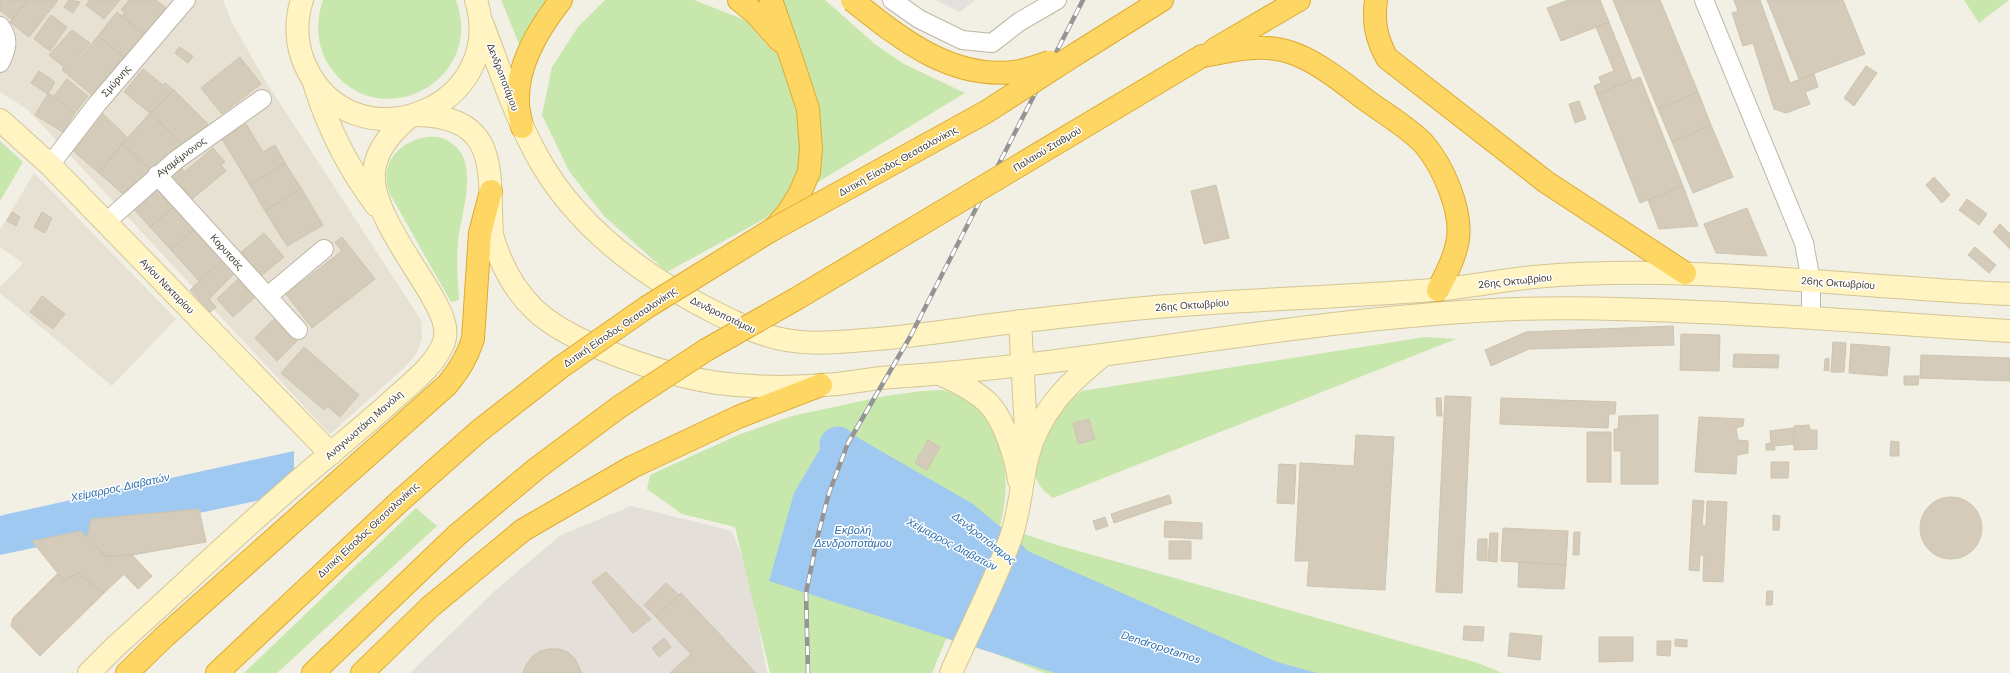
<svg xmlns="http://www.w3.org/2000/svg" width="2010" height="673" font-family="'DM Sans',sans-serif">
	<style>
		.residential { fill: #e6e1d2 }
		.industrial { fill: #e4e0d9 }
		.green { fill: #c8e7ac }
		.parking { fill: #e3e1dd }
		.water { fill: #9fc9f0 }
		.lines { fill: none; stroke-linecap: round; stroke-linejoin: round }
		.river { stroke: #9fc9f0; stroke-width: 37 }
		.building { fill: #d4cbba; stroke: #cec4ad }
		.street-casing { stroke: #beb7a7; stroke-width: 20 }
		.secondary-casing { stroke: #d3c694; stroke-width: 24 }
		.highway-casing { stroke: #ddab33; stroke-width: 24 }
		.street { stroke: #fff; stroke-width: 18 }
		.secondary { stroke: #fff4c2; stroke-width: 22 }
		.highway { stroke: #fed663; stroke-width: 22 }
		.rail-casing { stroke: #949494; stroke-width: 4.5 }
		.rail { stroke: #fff; stroke-width: 3; stroke-dasharray: 9; stroke-linecap: butt }
		.highway-bridge-casing { stroke: #ddab33; stroke-width: 24; stroke-linecap: butt }
		.highway-bridge { stroke: #fed663; stroke-width: 22 }
		.labels { text-anchor: middle; dominant-baseline: central; stroke-width: 3; stroke-linejoin: round; paint-order: stroke }
		.street-label { font-size: 10px; fill: #443f34; stroke: #fff }
		.water-label { font-size: 11px; font-style: italic; fill: #2d6fb0; stroke: #fff }
	</style>
	<rect width="100%" height="100%" fill="#f2efe4"/>
	<path class="residential" d="M0,0H223L232,23L268,85L421,320L422,338L417,353L405,367L330,434L27,109L0,92Z
		M34,173L176,319L112,386L0,293V287L23,263L0,247V230Z"/>
	<path class="industrial" d="M631,506L732,531L747,568L767,673H410L498,588L561,535Z"/>
	<path class="green" d="M323,0H456C487,84 372,139 327,62C316,43 316,20 323,0Z
		M501,0H554L522,51Z
		M605,0H694L745,20L774,53L763,1L761,0H825L876,45L904,64L965,93L785,202L764,219L667,272L604,216L569,171L542,115L552,67L578,27Z
		M1964,0H2009L1979,23Z
		M438,137C486,150 461,209 458,242C456,262 458,280 459,300L451,302L390,194C376,161 406,134 438,137Z
		M0,141L23,162L0,201Z
		M1425,337L1456,339L1053,498C1044,491 1037,485 1035,474C1034,467 1036,459 1039,453C1048,425 1059,409 1082,391Z
		M942,390C955,393 966,396 976,404C981,407 984,414 987,419C1009,452 1009,489 1000,526L1057,545L1478,663L1502,673H1045L988,651L946,639L932,673H770L735,527L682,514L647,489L650,475L738,435L792,416L885,396L922,391Z
		M416,508L437,526L277,673H244Z"/>
	<path class="parking" d="M935,0H975L960,12Z"/>
	<path class="water" d="M826,439L938,511L1277,662L1317,673H1055L769,581L794,493Z
		M294,451V493L0,555V516L3,515Z"/>
	<g class="lines">
		<path class="river" d="M838,445L844,451L962,519L1010,559"/>
	</g>
	<path class="building" d="M0,0H26L27,1L12,20L0,10Z
		M28,0H58L29,37L10,22Z
		M69,0L80,2L73,13L64,7Z
		M90,0H120L104,19L86,5Z
		M129,0H156L166,8L144,35L121,16L125,12L121,10Z
		M1568,0H1600L1609,22L1561,41L1547,8Z
		M1613,0H1660L1698,92L1658,109Z
		M1734,0H1760L1790,83L1814,74L1818,87L1805,92L1810,104L1786,113L1774,109L1753,43L1743,46L1732,13L1738,11Z
		M1767,0H1843L1865,54L1799,79Z
		M117,12L144,35L125,58L98,36Z
		M51,15L67,27L50,51L34,39Z
		M1609,22L1632,80L1597,94L1594,86L1601,83L1599,77L1614,71L1596,27Z
		M72,30L90,43L66,73L62,70L64,67L49,55Z
		M98,36L125,58L93,96L67,74Z
		M179,47L193,56L188,63L175,53Z
		M240,57L261,84L222,114L201,88Z
		M1866,66L1877,73L1854,106L1844,98Z
		M143,69L163,85L165,83L174,90L150,113L124,92Z
		M39,71L55,82L48,94L31,83Z
		M1640,77L1683,186L1640,203L1597,94Z
		M67,79L88,96L75,113L54,96Z
		M174,90L208,124L183,145L150,113Z
		M1698,92L1711,125L1672,142L1658,109Z
		M48,94L54,96L75,113L63,132L35,115Z
		M1579,101L1586,119L1575,123L1569,104Z
		M101,112L128,138L99,173L70,148Z
		M150,113L183,145L152,171L122,144Z
		M246,124L263,152L275,145L285,163L250,185L222,139Z
		M1711,125L1733,177L1693,193L1672,142Z
		M122,144L152,171L124,195L99,173Z
		M213,148L225,162L221,165L226,171L192,199L172,175L181,167L184,172Z
		M285,163L301,188L265,211L250,185Z
		M1934,177L1950,195L1942,203L1926,185Z
		M159,182L178,203L150,227L132,207Z
		M1216,185L1229,238L1204,244L1191,191Z
		M1683,186L1698,226L1659,229L1648,200Z
		M301,188L323,225L287,246L265,211Z
		M1967,199L1987,214L1979,225L1959,210Z
		M178,203L199,225L171,250L150,227Z
		M1747,208L1767,256L1716,253L1704,224Z
		M12,212L20,217L16,226L7,221Z
		M42,212L52,218L45,233L34,227Z
		M2000,224L2010,234V249L1993,232Z
		M199,225L227,256L199,281L171,250Z
		M264,233L284,257L261,276L240,253Z
		M342,237L375,279L312,328L286,294L342,251L335,242Z
		M1975,247L1996,265L1989,273L1968,255Z
		M227,256L239,269L209,299L216,307L210,312L190,290Z
		M239,278L256,296L233,317L217,299Z
		M42,296L65,314L53,329L30,312Z
		M275,318L297,341L277,361L255,338Z
		M1673,326L1674,345L1529,349L1491,366L1485,350L1526,332Z
		M1681,334L1720,335L1719,371L1680,370Z
		M1833,342L1846,343L1844,372H1831Z
		M1851,344L1890,347L1887,376L1849,373Z
		M304,347L359,395L340,417L327,406L324,410L281,373Z
		M1734,354L1779,355L1778,368L1733,367Z
		M1921,355L2010,358V381L1920,378Z
		M1829,358V371L1824,370L1825,359Z
		M1904,376H1919L1918,385H1904Z
		M1445,396L1471,397L1462,593L1436,592Z
		M1436,398H1441L1442,416H1437Z
		M1501,398L1616,402L1615,414H1609L1608,428L1500,424Z
		M1658,415V484H1621V451H1614V429H1618L1619,416Z
		M1699,417L1744,419L1743,426L1736,428L1738,440L1748,441V453L1737,455L1736,474L1695,472Z
		M1089,419L1095,439L1078,444L1073,423Z
		M1809,425L1810,430H1817V449L1794,450V426Z
		M1793,428L1794,444L1774,446L1775,450H1766V444L1771,443L1770,431Z
		M1587,432H1611V482H1587Z
		M1356,435L1394,437L1385,590L1307,586L1309,561H1295L1300,463L1354,466Z
		M928,440L940,447L927,470L915,463Z
		M1891,441L1899,442V456H1890Z
		M1771,462H1789L1788,478H1771Z
		M1279,464L1296,465L1294,504L1277,503Z
		M1169,495L1172,503L1114,523L1111,514Z
		M1920 528a31 31 0 1 1 62 0a31 31 0 1 1-62 0Z
		M1693,500L1704,501L1702,525L1706,526L1707,501L1727,502L1723,582L1703,581L1704,555H1700L1699,571L1689,570Z
		M199,509L206,542L132,555L106,556L87,537L91,519Z
		M1773,515L1780,516L1779,530H1773Z
		M1105,517L1108,526L1096,530L1093,521Z
		M1165,521L1202,523V539L1164,537Z
		M1503,528L1568,531L1566,565L1501,561Z
		M81,531L123,575L104,593L78,573L64,581L32,541Z
		M1574,532H1580L1579,555H1573Z
		M1490,533H1498L1497,562L1488,561Z
		M1478,539H1487V561L1477,560Z
		M1169,541H1191V559H1169Z
		M132,555L152,576L138,589L106,556Z
		M1519,562L1566,565L1564,589L1518,587Z
		M606,572L651,619L633,633L592,582Z
		M58,573L64,581L78,573L104,593L40,656L11,626L13,618Z
		M666,583L679,595L656,617L644,605Z
		M1767,591H1773L1772,605H1766Z
		M681,593L756,673H670L691,654L656,617Z
		M1464,626L1484,627L1483,641L1463,640Z
		M1510,633L1542,636L1540,660L1508,656Z
		M1599,637H1633V661L1599,662Z
		M664,638L671,647L659,657L652,648Z
		M1675,639L1687,640V647L1675,646Z
		M1657,641H1671L1670,656L1657,655Z
		M549,649H559L568,652L575,659L582,673H523L526,665L532,657L540,651Z"/>
	<g class="lines">
		<defs>
			<path id="street" d="M892,0L919,19L962,40L992,43L1019,22L1057,0
				M1704,0L1804,243L1811,281V318
				M0,26C10,39 7,49 0,63
				M50,165L97,104L186,0
				M157,175L298,330
				M105,223L176,160L262,99
				M268,296L324,249"/>
			<path id="secondary" d="M302,0C295,21 296,45 305,65C352,169 509,109 476,0
				M480,18C498,63 512,109 535,152C575,228 648,280 724,317C737,323 750,330 763,334C796,346 830,343 864,340C924,336 982,325 1042,319C1084,314 1126,309 1169,306C1257,299 1345,297 1432,290C1466,288 1500,280 1534,277C1693,263 1852,288 2010,294
				M314,83C328,128 348,168 376,205
				M416,115C502,116 488,174 492,235C500,263 514,290 535,310C572,345 668,376 718,383C757,388 798,388 837,384C856,382 874,378 893,377C1094,364 1292,320 1494,310C1571,306 1647,310 1724,313C1819,318 1915,325 2010,331
				M0,120L50,165L331,454
				M1020,321L1027,449
				M942,375C958,382 974,390 987,402C1004,418 1016,458 1019,480
				M89,673L116,646C174,594 230,540 289,489C324,458 361,429 396,397C414,381 435,365 444,342C449,327 440,311 433,298C416,267 370,208 374,172C376,149 392,132 409,117
				M951,673C970,629 995,582 1011,537C1020,511 1021,485 1027,459C1038,413 1066,385 1102,356"/>
			<path id="highway" d="M739,0L755,13L780,41
				M771,0L792,60L808,109L811,149L809,172L800,193L787,214L773,229
				M1376,0C1373,22 1376,38 1387,58L1546,182L1685,273
				M1215,49L1299,0
				M1076,54L1162,0
				M1202,56C1228,52 1259,43 1286,51C1315,59 1342,82 1366,100C1385,114 1408,127 1424,144C1443,166 1462,210 1458,239C1455,258 1446,274 1438,290
				M522,127C521,119 518,111 518,103C516,66 539,28 561,0
				M127,673L164,637L447,385C459,370 467,358 473,339L480,233L491,191
				M217,673L401,500
				M313,673L457,535
				M362,673L430,607L523,530L632,467L738,417L821,385"/>
		</defs>
		<use href="#street" class="street-casing"/>
		<use href="#secondary" class="secondary-casing"/>
		<use href="#highway" class="highway-casing"/>
		<use href="#street" class="street"/>
		<use href="#secondary" class="secondary"/>
		<use href="#highway" class="highway"/>
		<defs>
			<path id="rail" d="M808,673L806,593L818,535L829,493L848,443L910,337L1083,0"/>
		</defs>
		<use href="#rail" class="rail-casing"/>
		<use href="#rail" class="rail"/>
		<defs>
			<path id="highway-bridge" d="M852,0C901,39 953,82 1020,71C1030,69 1040,65 1050,62
				M401,500L479,431L561,367L647,307L770,231L986,112L1076,54
				M457,535L536,469L619,407L706,350L796,299L1202,56"/>
		</defs>
		<use href="#highway-bridge" class="highway-bridge-casing"/>
		<use href="#highway-bridge" class="highway-bridge"/>
	</g>
	<g class="labels">
		<g class="street-label">
			<text transform="translate(503 77) rotate(69)">Δενδροποτάμου</text>
			<text transform="translate(116 81) rotate(-49)">Σμύρνης</text>
			<text transform="translate(1047 149) rotate(-31)">Παλαιού Σταθμού</text>
			<text transform="translate(181 157) rotate(-37)">Αγαμέμνονος</text>
			<text transform="translate(898 161) rotate(-29)">Δυτική Είσοδος Θεσσαλονίκης</text>
			<text transform="translate(227 252) rotate(48)">Κορυτσάς</text>
			<text transform="translate(1515 281) rotate(-6)">26ης Οκτωβρίου</text>
			<text transform="translate(1838 283) rotate(4)">26ης Οκτωβρίου</text>
			<text transform="translate(167 286) rotate(46)">Αγίου Νεκταρίου</text>
			<text transform="translate(1192 305) rotate(-4)">26ης Οκτωβρίου</text>
			<text transform="translate(723 315) rotate(26)">Δενδροποτάμου</text>
			<text transform="translate(620 327) rotate(-34)">Δυτική Είσοδος Θεσσαλονίκης</text>
			<text transform="translate(364 425) rotate(-41)">Αναγνωστάκη Μανόλη</text>
			<text transform="translate(368 530) rotate(-43)">Δυτική Είσοδος Θεσσαλονίκης</text>
		</g>
		<g class="water-label">
			<text transform="translate(120 487) rotate(-12)">Χείμαρρος Διαβατών</text>
			<text x="853" y="530">Εκβολή<tspan x="853" dy="13">Δενδροποτάμου</tspan></text>
			<text transform="translate(984 538) rotate(38)">Δενδροπόταμος</text>
			<text transform="translate(952 544) rotate(28)">Χείμαρρος Διαβατών</text>
			<text transform="translate(1161 647) rotate(18)">Dendropotamos</text>
		</g>
	</g>
</svg>
